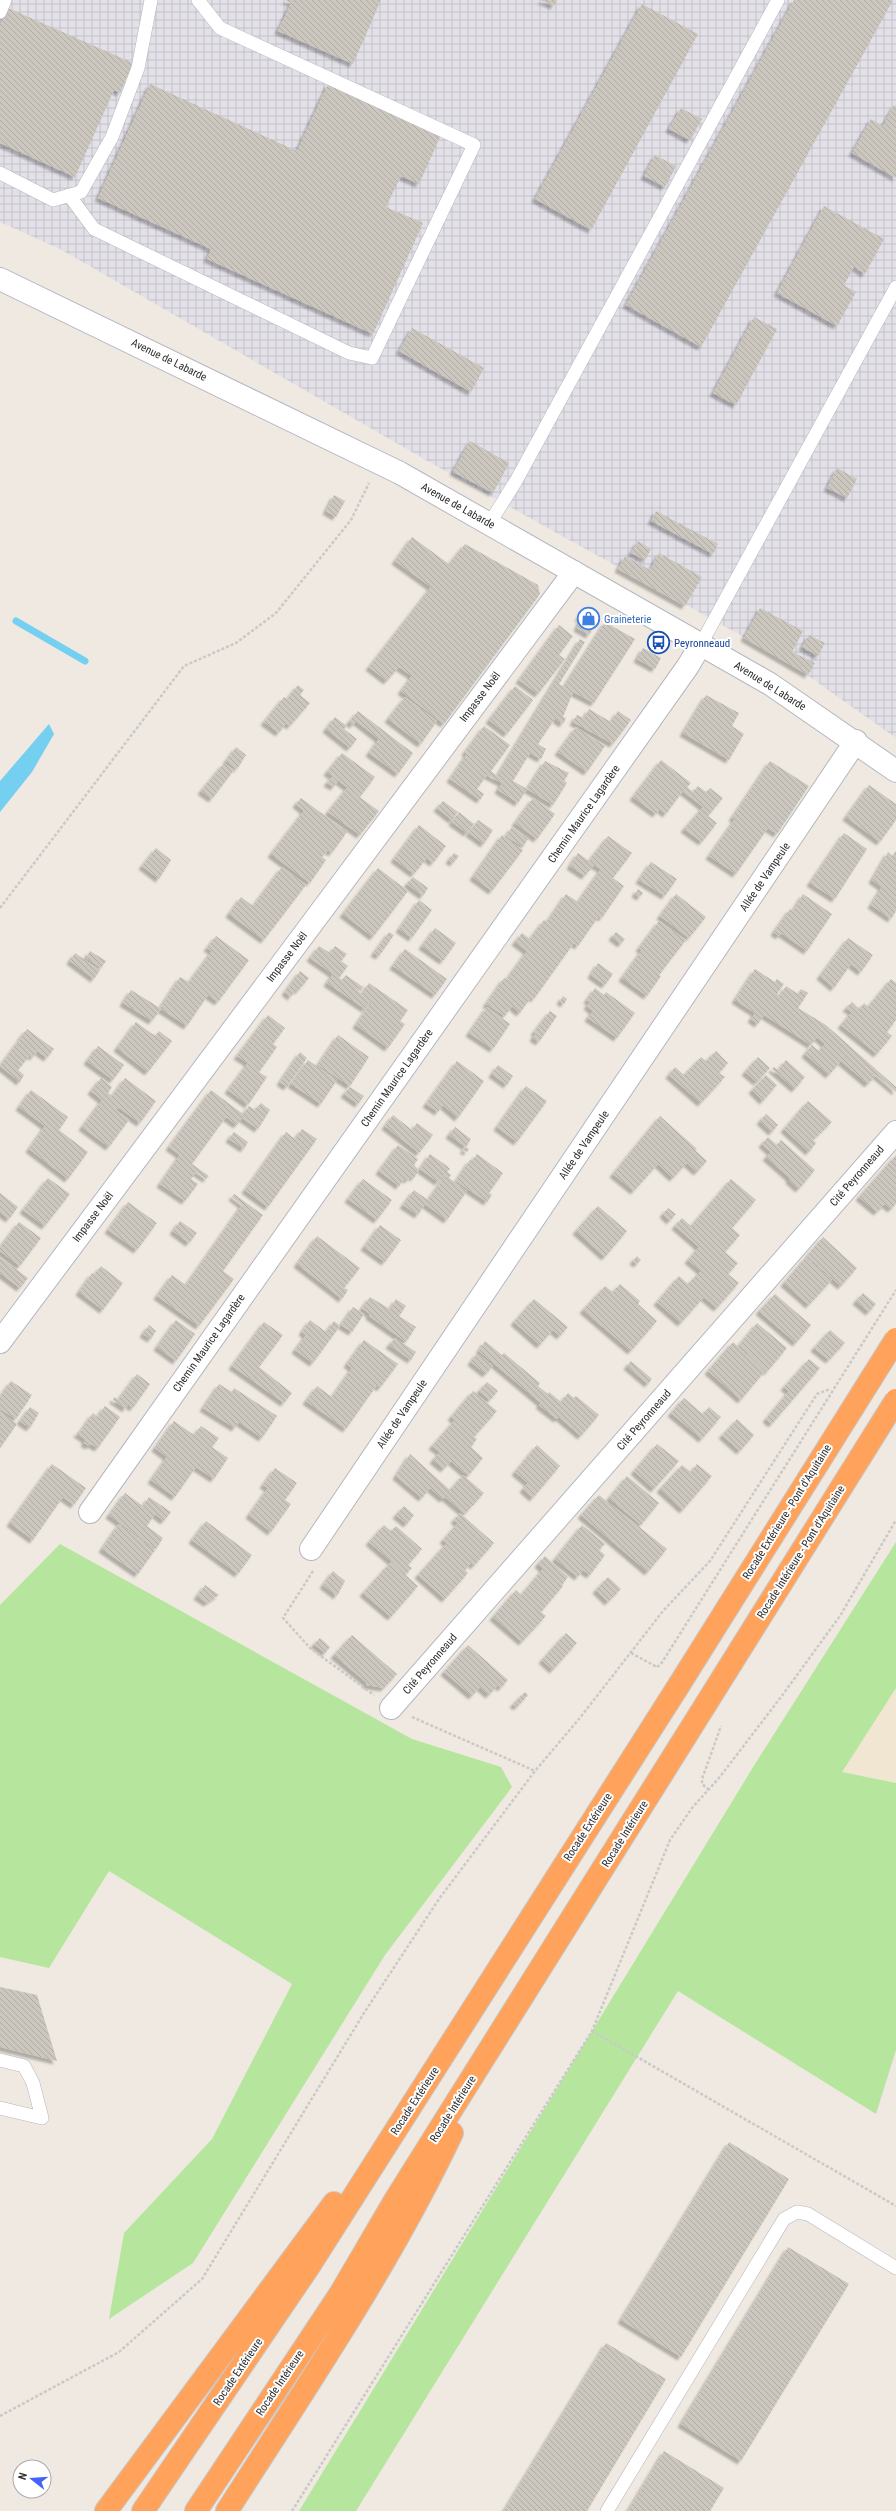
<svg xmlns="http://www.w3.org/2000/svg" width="896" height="2511" font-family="'Roboto Condensed',sans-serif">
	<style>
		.industrial { fill: url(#industrial-grid) }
		.education { fill: #f0e6d1 }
		.grass { fill: #b6e59e }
		.water { fill: #75cff0 }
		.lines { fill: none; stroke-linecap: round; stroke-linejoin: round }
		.stream { stroke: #75cff0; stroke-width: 7 }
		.building { fill: url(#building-back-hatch); filter: url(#shadow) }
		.service-casing { stroke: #b4b7c1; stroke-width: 14 }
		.minor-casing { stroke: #b4b7c1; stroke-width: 24 }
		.secondary-casing { stroke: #b4b7c1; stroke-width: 24 }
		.motorway-casing { stroke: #c9c9c9; stroke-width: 24 }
		.path { stroke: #c9c9c9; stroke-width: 2.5; stroke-dasharray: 3 2; stroke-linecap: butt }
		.service { stroke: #fff; stroke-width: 13 }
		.minor { stroke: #fff; stroke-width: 22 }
		.secondary { stroke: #fff; stroke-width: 22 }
		.motorway { stroke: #ffa35c; stroke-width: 22 }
		.motorway-bridge-casing { stroke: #c9c9c9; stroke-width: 24; stroke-linecap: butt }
		.path-bridge { stroke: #c9c9c9; stroke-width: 2.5; stroke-dasharray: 3 2; stroke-linecap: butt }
		.motorway-bridge { stroke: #ffa35c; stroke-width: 22 }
		.labels { text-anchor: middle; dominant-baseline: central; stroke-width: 4; stroke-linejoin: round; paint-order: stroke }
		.street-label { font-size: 11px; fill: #2e2e2e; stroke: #fff }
		.shop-label { font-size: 11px; fill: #366cbe; stroke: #fff; text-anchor: start }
		.transit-label { font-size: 11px; fill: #164399; stroke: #fff; text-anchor: start }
	</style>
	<defs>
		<pattern id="industrial-grid" width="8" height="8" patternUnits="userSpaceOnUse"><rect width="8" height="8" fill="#e3e1e8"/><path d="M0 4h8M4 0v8" fill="none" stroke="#c3c1c7"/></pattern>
		<pattern id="building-back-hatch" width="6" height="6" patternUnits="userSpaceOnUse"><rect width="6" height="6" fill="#cbc7bf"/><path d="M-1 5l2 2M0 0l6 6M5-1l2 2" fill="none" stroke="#afaba4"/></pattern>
		<filter id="shadow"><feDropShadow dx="-3.5" dy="3.5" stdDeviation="1" flood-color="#0004"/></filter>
	</defs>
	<rect width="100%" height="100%" fill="#efe9e1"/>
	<path class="industrial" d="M0,0H896V738L787,661L431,463L60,249L0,222Z"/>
	<path class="education" d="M896,1688V1783L841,1772Z"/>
	<path class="grass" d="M896,1542V1688L842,1772L896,1783V2050L876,2114L678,1991L356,2511H299L755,1764Z
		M60,1544L412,1739L501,1767L512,1787L385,1955L193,2263L109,2319L124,2233L212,2139L292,1984L109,1871L49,1968L0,1957V1605Z"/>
	<path class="water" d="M49,724L54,734L32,772L0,812V781Z"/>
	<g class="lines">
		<path class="stream" d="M16,621L85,661"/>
	</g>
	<path class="building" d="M285,0H381L353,64L278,31L291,3Z
		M540,0H557L554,6Z
		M794,0H893L701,347L626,305Z
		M642,4L698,34L591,230L535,199Z
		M8,8L133,63L120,93L114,90L75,177L0,143V25Z
		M150,84L297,151L328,84L441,135L419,184L401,176L386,207L423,223L373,334L207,259L211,249L98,198Z
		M894,105L896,106V178L852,153L871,119L883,126Z
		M681,108L702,119L690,140L669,129Z
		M655,155L676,166L665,187L644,176Z
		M824,206L884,239L865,274L854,267L844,285L856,292L837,326L777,293Z
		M754,317L777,329L736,405L713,393Z
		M412,328L484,368L471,392L399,351Z
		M470,441L509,463L493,493L453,472Z
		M837,468L857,479L847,498L827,488Z
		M334,495L345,501L336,517L326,511Z
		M656,511L718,544L713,554L651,521Z
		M412,537L449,564L465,544L538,585L540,594L444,724L401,691L412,676L399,667L387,681L369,667L431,587L395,561Z
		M638,541L651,549L645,560L631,553Z
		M659,553L702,577L685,606L618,569L625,556L650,570Z
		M760,608L803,631L792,652L815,663L808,675L744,638Z
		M582,612L599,619L589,635L577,628L581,619L578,618Z
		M605,622L635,639L594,703L573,692L563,717L566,718L563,724L557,720L556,717L538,744L546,749L541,759L530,753L513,781L527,789L545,761L569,773L564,781L567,783L553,805L527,789L518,803L498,790L502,783L487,775L477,789L484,794L480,800L450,779L467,754L465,752L484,726L510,745L491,771L497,776L580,639L585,642L559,684L564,687Z
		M559,625L573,636L559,655L565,659L538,694L519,680Z
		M809,635L825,643L818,656L802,647Z
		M643,648L661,658L655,669L637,659Z
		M298,685L304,690L300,695L310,703L290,726L286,723L279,733L264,722L284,697L287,699Z
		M515,686L533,700L507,734L489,720Z
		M706,695L739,713L732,726L744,734L729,760L683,733Z
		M405,697L437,721L421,744L388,719Z
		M589,709L611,722L618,711L631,720L613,744L573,722L577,715L584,718Z
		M358,711L413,753L398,774L369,753L379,739L356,721L353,725L349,722Z
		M335,717L347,726L344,729L357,739L350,748L326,729Z
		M576,727L605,746L587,772L558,752Z
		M236,747L246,755L237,769L226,761Z
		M342,753L375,777L360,797L327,772Z
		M661,760L691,783L687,787L693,792L698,786L706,792L710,788L723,798L708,816L717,823L702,842L684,829L703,807L683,791L666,814L660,809L656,814L633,797Z
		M770,761L809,786L777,834L768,828L736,874L709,856L735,819L732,818Z
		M224,763L234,770L212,799L201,791Z
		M332,777L338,781L334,787L327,783Z
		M869,785L896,804V820L880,842L846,817Z
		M347,788L379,811L360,835L328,812Z
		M301,798L347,832L332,853L328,850L322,857L326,860L310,883L271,854L304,811L296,804Z
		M533,798L555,814L537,839L515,823Z
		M443,801L458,812L452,820L437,808Z
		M459,812L474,824L467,833L452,822Z
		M478,820L493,830L484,844L469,833Z
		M419,825L446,846L433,863L427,858L414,874L394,859Z
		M512,827L528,839L523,847L506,836Z
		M844,833L867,849L835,899L810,883Z
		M502,835L523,850L492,891L473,877Z
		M608,836L632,853L613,878L624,886L602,918L599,916L578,946L574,943L534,999L531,997L520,1013L512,1006L505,1016L486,1004L504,978L527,994L507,979L527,951L515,942L522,933L530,939L544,920L547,922L566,894L578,902L601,869L594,865L585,876L570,866L578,853L589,861Z
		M156,848L171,860L159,879L142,866Z
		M896,851V911L891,919L871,905L882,887L872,880L888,852L892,856Z
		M454,853L459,856L453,863L449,860Z
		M651,862L677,879L665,896L639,880Z
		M282,867L306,885L264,940L229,914L241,897L253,906Z
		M378,868L408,891L373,937L343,914Z
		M413,877L428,888L423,896L407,884Z
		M638,889L643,893L640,897L635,894Z
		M676,894L706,917L689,938L660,916Z
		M803,894L832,914L807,951L781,933L779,936L774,932L790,909L793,911Z
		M419,900L432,910L412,938L399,929Z
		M659,921L686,940L659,975L661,976L647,996L622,978L642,950L639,948Z
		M435,928L456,943L443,961L422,946Z
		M389,932L394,935L379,956L374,953Z
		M616,932L625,939L621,944L612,937Z
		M216,936L249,960L218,1002L208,995L187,1026L161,1009L152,1021L123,1003L131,990L160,1008L180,977L189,982L212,951L207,948Z
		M848,938L873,955L861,972L851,964L834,988L820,976Z
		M319,946L330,953L335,946L347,954L341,961L348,966L339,978L342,980L346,975L363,987L361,991L357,988L356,990L362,994L369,983L408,1010L400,1021L405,1024L388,1048L356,1025L372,1001L371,1000L365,1009L327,983L333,974L310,958Z
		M405,949L447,979L435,995L393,966Z
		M90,951L106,961L101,968L86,958Z
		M75,953L100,970L94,979L70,961Z
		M598,963L613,974L605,985L591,975Z
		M755,969L775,982L777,979L784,984L777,994L780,996L786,986L798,994L801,989L808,993L798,1008L826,1025L896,1087V1092L876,1075L868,1084L841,1061L829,1075L805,1054L812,1045L819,1051L825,1044L817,1037L811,1045L764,1015L758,1024L751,1019L755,1013L735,1000Z
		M300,971L309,978L298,991L296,989L291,997L285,992Z
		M891,979L896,983V1020L887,1032L892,1036L877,1054L841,1025L852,1012L846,1008L852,1002L859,1009L864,1003L868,1007Z
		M595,988L604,995L606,992L635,1013L617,1038L588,1018L593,1011L587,1006L590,1002L587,1000Z
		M563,996L567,999L564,1004L560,1001Z
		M487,1007L510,1024L493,1049L469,1033Z
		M550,1011L557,1016L539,1042L533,1038L536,1033L534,1032Z
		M268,1015L285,1028L273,1044L277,1047L259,1072L267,1077L248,1105L228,1090L248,1063L237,1056Z
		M136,1022L155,1036L159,1031L172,1041L148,1072L117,1048Z
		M27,1029L54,1049L47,1058L20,1038Z
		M338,1035L369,1057L350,1086L318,1065Z
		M20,1039L37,1052L33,1057L30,1055L18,1070L24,1075L20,1082L0,1066Z
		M98,1046L124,1065L113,1080L87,1061Z
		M716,1051L728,1063L719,1073L725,1077L701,1103L669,1075L675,1067L684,1075L701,1057L706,1061Z
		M300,1052L307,1058L287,1087L280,1082Z
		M758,1057L770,1068L757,1082L745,1072Z
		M308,1060L337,1080L321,1104L291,1084Z
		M786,1060L805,1077L795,1089L772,1069L774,1067L778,1070Z
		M457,1061L484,1081L458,1118L443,1105L438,1112L426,1104Z
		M498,1065L513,1076L507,1085L492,1074Z
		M766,1075L777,1085L763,1101L752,1090Z
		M101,1078L112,1087L108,1093L112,1096L125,1078L156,1101L140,1123L118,1107L116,1110L129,1120L109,1147L82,1127L102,1100L91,1091Z
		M526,1086L547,1101L517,1142L497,1127Z
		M350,1087L364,1096L358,1104L344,1094Z
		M31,1090L68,1117L59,1130L88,1152L68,1179L29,1149L45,1126L19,1107Z
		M211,1090L243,1114L249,1106L255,1110L261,1103L270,1110L258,1129L242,1118L237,1125L226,1117L192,1164L209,1176L206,1179L196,1172L191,1179L198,1184L185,1201L160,1184L180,1155L169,1147Z
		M808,1101L832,1122L813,1140L816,1143L809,1152L784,1129Z
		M766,1114L778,1125L772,1132L760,1121Z
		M393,1115L412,1130L417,1123L433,1135L419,1153L385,1126Z
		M660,1116L697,1149L695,1150L707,1161L697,1172L687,1163L673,1178L658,1164L634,1191L613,1174Z
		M455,1127L471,1139L466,1147L469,1149L467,1152L463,1150L466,1147L449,1135Z
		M302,1129L317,1139L268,1207L245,1190L286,1132L295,1139Z
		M234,1132L248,1142L244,1149L229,1139Z
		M768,1137L777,1145L781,1140L815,1170L799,1189L789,1180L790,1178L766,1157L771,1152L762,1144Z
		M398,1145L418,1159L414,1165L419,1170L414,1178L411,1176L408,1180L405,1178L399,1186L379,1171Z
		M430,1154L447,1166L450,1169L447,1172L451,1175L449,1178L467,1191L447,1220L425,1204L418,1215L403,1205L414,1190L428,1200L445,1176L444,1175L438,1182L420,1169Z
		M477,1154L503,1173L489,1193L492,1195L487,1202L456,1181L470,1160L472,1161Z
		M896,1155V1204L891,1209L885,1204L877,1212L859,1197Z
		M48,1178L70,1194L45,1226L23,1210Z
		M363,1179L392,1200L377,1220L348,1199Z
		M731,1179L756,1200L732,1228L740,1235L725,1252L738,1263L728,1274L739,1283L717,1308L704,1297L681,1323L657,1302L679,1276L688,1284L701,1271L688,1260L699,1247L675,1226L682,1218L691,1226Z
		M0,1193L18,1207L9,1219L0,1212Z
		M234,1194L263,1215L223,1271L234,1279L199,1326L157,1296L172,1275L186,1285L242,1205L232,1197Z
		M128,1202L157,1223L137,1250L108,1230Z
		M598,1206L627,1231L605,1257L576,1231Z
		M668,1208L676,1214L670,1221L663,1214Z
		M180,1221L197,1233L189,1243L173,1231Z
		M19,1222L41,1238L20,1266L0,1251V1247Z
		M380,1225L401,1240L385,1262L364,1247Z
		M317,1236L360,1268L344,1288L348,1290L342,1299L297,1264Z
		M823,1237L857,1268L841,1286L807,1256Z
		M637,1256L641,1260L637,1264L633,1261Z
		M0,1257L28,1278L20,1288L0,1273Z
		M806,1257L832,1280L809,1305L784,1283Z
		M101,1266L123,1283L103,1310L79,1292L92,1273L94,1275Z
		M620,1284L640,1301L638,1304L657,1321L631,1351L583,1310L605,1286L613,1292Z
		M863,1293L876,1304L869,1312L856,1301Z
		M775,1294L811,1325L796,1343L759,1311Z
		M370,1297L390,1309L396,1299L406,1306L399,1316L416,1327L406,1342L369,1316L370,1314L362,1308Z
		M534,1299L568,1327L560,1336L553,1330L540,1345L514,1322Z
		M353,1307L364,1314L352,1332L341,1325Z
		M176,1320L195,1334L176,1361L157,1347Z
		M310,1320L326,1332L334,1321L340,1326L313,1363L295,1350L306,1335L302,1332Z
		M264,1322L283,1335L259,1367L292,1393L284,1403L232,1366Z
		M757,1323L787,1348L767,1372L739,1345Z
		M149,1325L156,1331L151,1339L143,1334Z
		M830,1330L845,1343L829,1360L814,1348Z
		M395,1338L416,1352L411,1360L389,1345Z
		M364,1340L398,1364L380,1388L377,1385L346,1429L306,1401L317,1386L332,1397L352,1368L347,1364Z
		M485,1341L502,1355L504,1353L540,1383L538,1386L548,1394L549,1392L561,1402L568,1393L574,1398L576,1396L599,1415L581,1436L559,1417L557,1419L539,1405L541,1403L479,1351Z
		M733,1342L765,1371L741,1400L708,1371Z
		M477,1353L493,1366L486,1374L471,1362Z
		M809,1359L820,1368L772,1424L766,1419L789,1391L784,1387Z
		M631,1361L652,1379L648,1384L627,1366Z
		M137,1374L150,1384L133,1408L128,1404L126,1409L113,1400L114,1397L118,1400Z
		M11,1381L32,1395L16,1419L0,1409V1397Z
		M487,1382L498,1391L490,1400L479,1391Z
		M219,1384L232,1392L234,1388L277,1416L262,1438L239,1422L235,1428L203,1408Z
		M473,1391L497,1411L474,1437L477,1439L471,1447L483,1458L468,1476L451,1461L444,1469L433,1460L440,1452L432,1446L455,1420L451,1417Z
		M684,1398L703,1414L709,1407L721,1417L702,1439L671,1413Z
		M105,1406L120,1417L98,1448L91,1444L89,1446L84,1443L86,1440L76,1433L80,1432L93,1413L97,1417Z
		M30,1407L39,1413L30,1428L20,1421Z
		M0,1411L17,1424L0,1448Z
		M737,1419L754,1435L740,1451L722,1435L731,1426L744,1438L731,1426Z
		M174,1421L194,1435L201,1426L219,1438L212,1447L228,1458L214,1479L196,1467L175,1497L151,1480L167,1457L155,1448Z
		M657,1444L679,1461L654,1489L634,1471Z
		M537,1445L560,1466L533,1498L523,1489L528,1483L515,1472Z
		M410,1454L450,1490L463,1475L484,1493L465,1514L445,1497L443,1499L430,1488L422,1498L396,1476Z
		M52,1464L86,1488L74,1505L63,1497L33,1540L10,1523Z
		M697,1464L712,1476L683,1510L660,1489L682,1465L691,1472Z
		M275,1468L297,1483L285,1500L291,1504L271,1532L249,1515L268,1488L263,1485Z
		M627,1476L659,1503L641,1525L609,1498Z
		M125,1493L143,1506L149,1497L171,1512L164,1521L155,1514L147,1526L163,1538L156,1549L109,1515Z
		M599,1495L667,1549L648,1572L581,1515Z
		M404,1506L414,1515L407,1524L396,1515Z
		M460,1513L494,1543L474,1566L471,1563L465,1570L468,1573L445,1599L418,1575L447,1543L443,1540L458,1523L454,1520Z
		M206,1521L252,1555L238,1574L192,1540Z
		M119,1524L155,1550L138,1574L102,1549Z
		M384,1525L391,1531L396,1526L422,1549L408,1565L412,1568L406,1574L369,1542Z
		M582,1525L605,1544L599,1550L605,1555L590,1575L583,1570L578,1577L555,1559Z
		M545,1556L568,1577L562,1585L563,1586L541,1612L546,1616L522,1642L493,1617L516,1590L521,1595L543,1569L538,1564Z
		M391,1562L418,1586L391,1617L363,1593Z
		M333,1571L345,1581L337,1596L323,1585Z
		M608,1577L621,1589L608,1602L596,1590Z
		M205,1585L219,1595L207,1603L197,1596Z
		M566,1633L577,1643L553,1670L542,1660Z
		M352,1635L397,1674L384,1688L366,1685L367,1683L334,1655Z
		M320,1638L330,1647L325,1653L314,1644Z
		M468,1645L508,1680L501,1688L498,1685L489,1695L480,1687L472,1696L444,1672Z
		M525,1692L528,1695L517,1707L513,1704Z
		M0,1987L37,1995L57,2061L0,2047Z
		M729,2142L789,2179L681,2357L621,2320Z
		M788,2247L849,2284L741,2461L681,2424Z
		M606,2343L666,2379L587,2511H504Z
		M664,2451L724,2488L710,2511H628Z"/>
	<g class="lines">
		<defs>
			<path id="service" d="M0,12L5,0
				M0,173L53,200L81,192L112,137L138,68L151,0
				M69,195L94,229L349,353L372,358L474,145L220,28L198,0
				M489,524L516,481L778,0
				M701,644L896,287
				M0,2060L24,2066L33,2083L42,2118L0,2108
				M607,2511L784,2219L797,2212L808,2214L896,2268"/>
			<path id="minor" d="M0,1342L574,572
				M90,1512L688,666L701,644
				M311,1549L856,741
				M391,1708L896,1132"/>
			<path id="secondary" d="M0,279L400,473L770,684L896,771"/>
			<path id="motorway" d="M106,2511L334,2203
				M143,2511L308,2268L679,1685
				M196,2511L340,2294L395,2200L706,1704
				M227,2511C306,2387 389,2266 452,2133"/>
		</defs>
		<use href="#service" class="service-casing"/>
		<use href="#minor" class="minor-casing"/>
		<use href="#secondary" class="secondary-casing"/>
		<use href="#motorway" class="motorway-casing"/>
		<path class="path" d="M0,908L184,666L236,643L276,613L351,520L369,483
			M313,1571L283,1618L310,1648L374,1695
			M631,1653L657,1667
			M412,1717L535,1771
			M709,1790L702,1784V1779L721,1726
			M592,2031L896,2206
			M0,2416L119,2352L202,2279L364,2013L439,1899L535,1771L579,1719L663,1611L710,1561L817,1394L830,1389
			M292,2511L592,2031L670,1840L692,1808L719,1778L781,1697L840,1616L896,1520"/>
		<use href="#service" class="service"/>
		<use href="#minor" class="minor"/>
		<use href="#secondary" class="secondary"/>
		<use href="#motorway" class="motorway"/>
		<defs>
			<path id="motorway-bridge" d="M679,1685L896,1339
				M706,1704L896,1400"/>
		</defs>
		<use href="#motorway-bridge" class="motorway-bridge-casing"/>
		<path class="path-bridge" d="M657,1667L661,1664L896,1290"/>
		<use href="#motorway-bridge" class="motorway-bridge"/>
	</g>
	<defs>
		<symbol id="shop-ring" viewBox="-11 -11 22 22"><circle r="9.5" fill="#fff" stroke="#3f7fe0" stroke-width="1.5"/><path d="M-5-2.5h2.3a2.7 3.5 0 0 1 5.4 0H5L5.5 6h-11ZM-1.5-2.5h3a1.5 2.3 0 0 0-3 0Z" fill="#3f7fe0"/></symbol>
		<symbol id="bus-ring" viewBox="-11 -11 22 22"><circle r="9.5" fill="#fff" stroke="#1a4fb4" stroke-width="1.5"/><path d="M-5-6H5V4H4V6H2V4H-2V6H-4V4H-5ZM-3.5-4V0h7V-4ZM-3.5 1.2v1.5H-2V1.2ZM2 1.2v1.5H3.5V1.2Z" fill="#1a4fb4"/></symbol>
	</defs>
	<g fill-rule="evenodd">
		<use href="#shop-ring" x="576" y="606" width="25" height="25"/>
		<use href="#bus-ring" x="646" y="630" width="25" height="25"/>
	</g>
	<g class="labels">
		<g class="street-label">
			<text transform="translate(169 360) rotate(26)">Avenue de Labarde</text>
			<text transform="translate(458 506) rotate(29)">Avenue de Labarde</text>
			<text transform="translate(770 686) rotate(32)">Avenue de Labarde</text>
			<text transform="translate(480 697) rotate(-53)">Impasse Noël</text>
			<text transform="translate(584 814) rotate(-55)">Chemin Maurice Lagardère</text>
			<text transform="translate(765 877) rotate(-56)">Allée de Vampeule</text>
			<text transform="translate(287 957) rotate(-53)">Impasse Noël</text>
			<text transform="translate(397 1078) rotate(-55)">Chemin Maurice Lagardère</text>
			<text transform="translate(584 1145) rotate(-56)">Allée de Vampeule</text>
			<text transform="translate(857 1176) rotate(-49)">Cité Peyronneaud</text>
			<text transform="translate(93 1217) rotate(-53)">Impasse Noël</text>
			<text transform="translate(209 1343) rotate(-55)">Chemin Maurice Lagardère</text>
			<text transform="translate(402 1414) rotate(-56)">Allée de Vampeule</text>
			<text transform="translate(644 1420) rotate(-49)">Cité Peyronneaud</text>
			<text transform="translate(787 1512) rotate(-58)">Rocade Extérieure - Pont d'Aquitaine</text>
			<text transform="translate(801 1552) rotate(-58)">Rocade Intérieure - Pont d'Aquitaine</text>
			<text transform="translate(430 1664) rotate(-49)">Cité Peyronneaud</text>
			<text transform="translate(588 1827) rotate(-57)">Rocade Extérieure</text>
			<text transform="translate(625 1834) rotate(-58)">Rocade Intérieure</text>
			<text transform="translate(415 2101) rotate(-57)">Rocade Extérieure</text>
			<text transform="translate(453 2109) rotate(-58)">Rocade Intérieure</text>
			<text transform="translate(238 2372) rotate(-56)">Rocade Extérieure</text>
			<text transform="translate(280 2383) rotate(-56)">Rocade Intérieure</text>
		</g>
		<g class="shop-label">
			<text x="604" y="619">Graineterie</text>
		</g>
		<g class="transit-label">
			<text x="674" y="643">Peyronneaud</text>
		</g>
	</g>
	<g transform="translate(32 2479) rotate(287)"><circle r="19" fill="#ffffff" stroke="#ababab"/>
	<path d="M0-3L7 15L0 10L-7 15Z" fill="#4264fb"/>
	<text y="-6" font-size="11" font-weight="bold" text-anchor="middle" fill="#2e2e2e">N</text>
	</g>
</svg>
